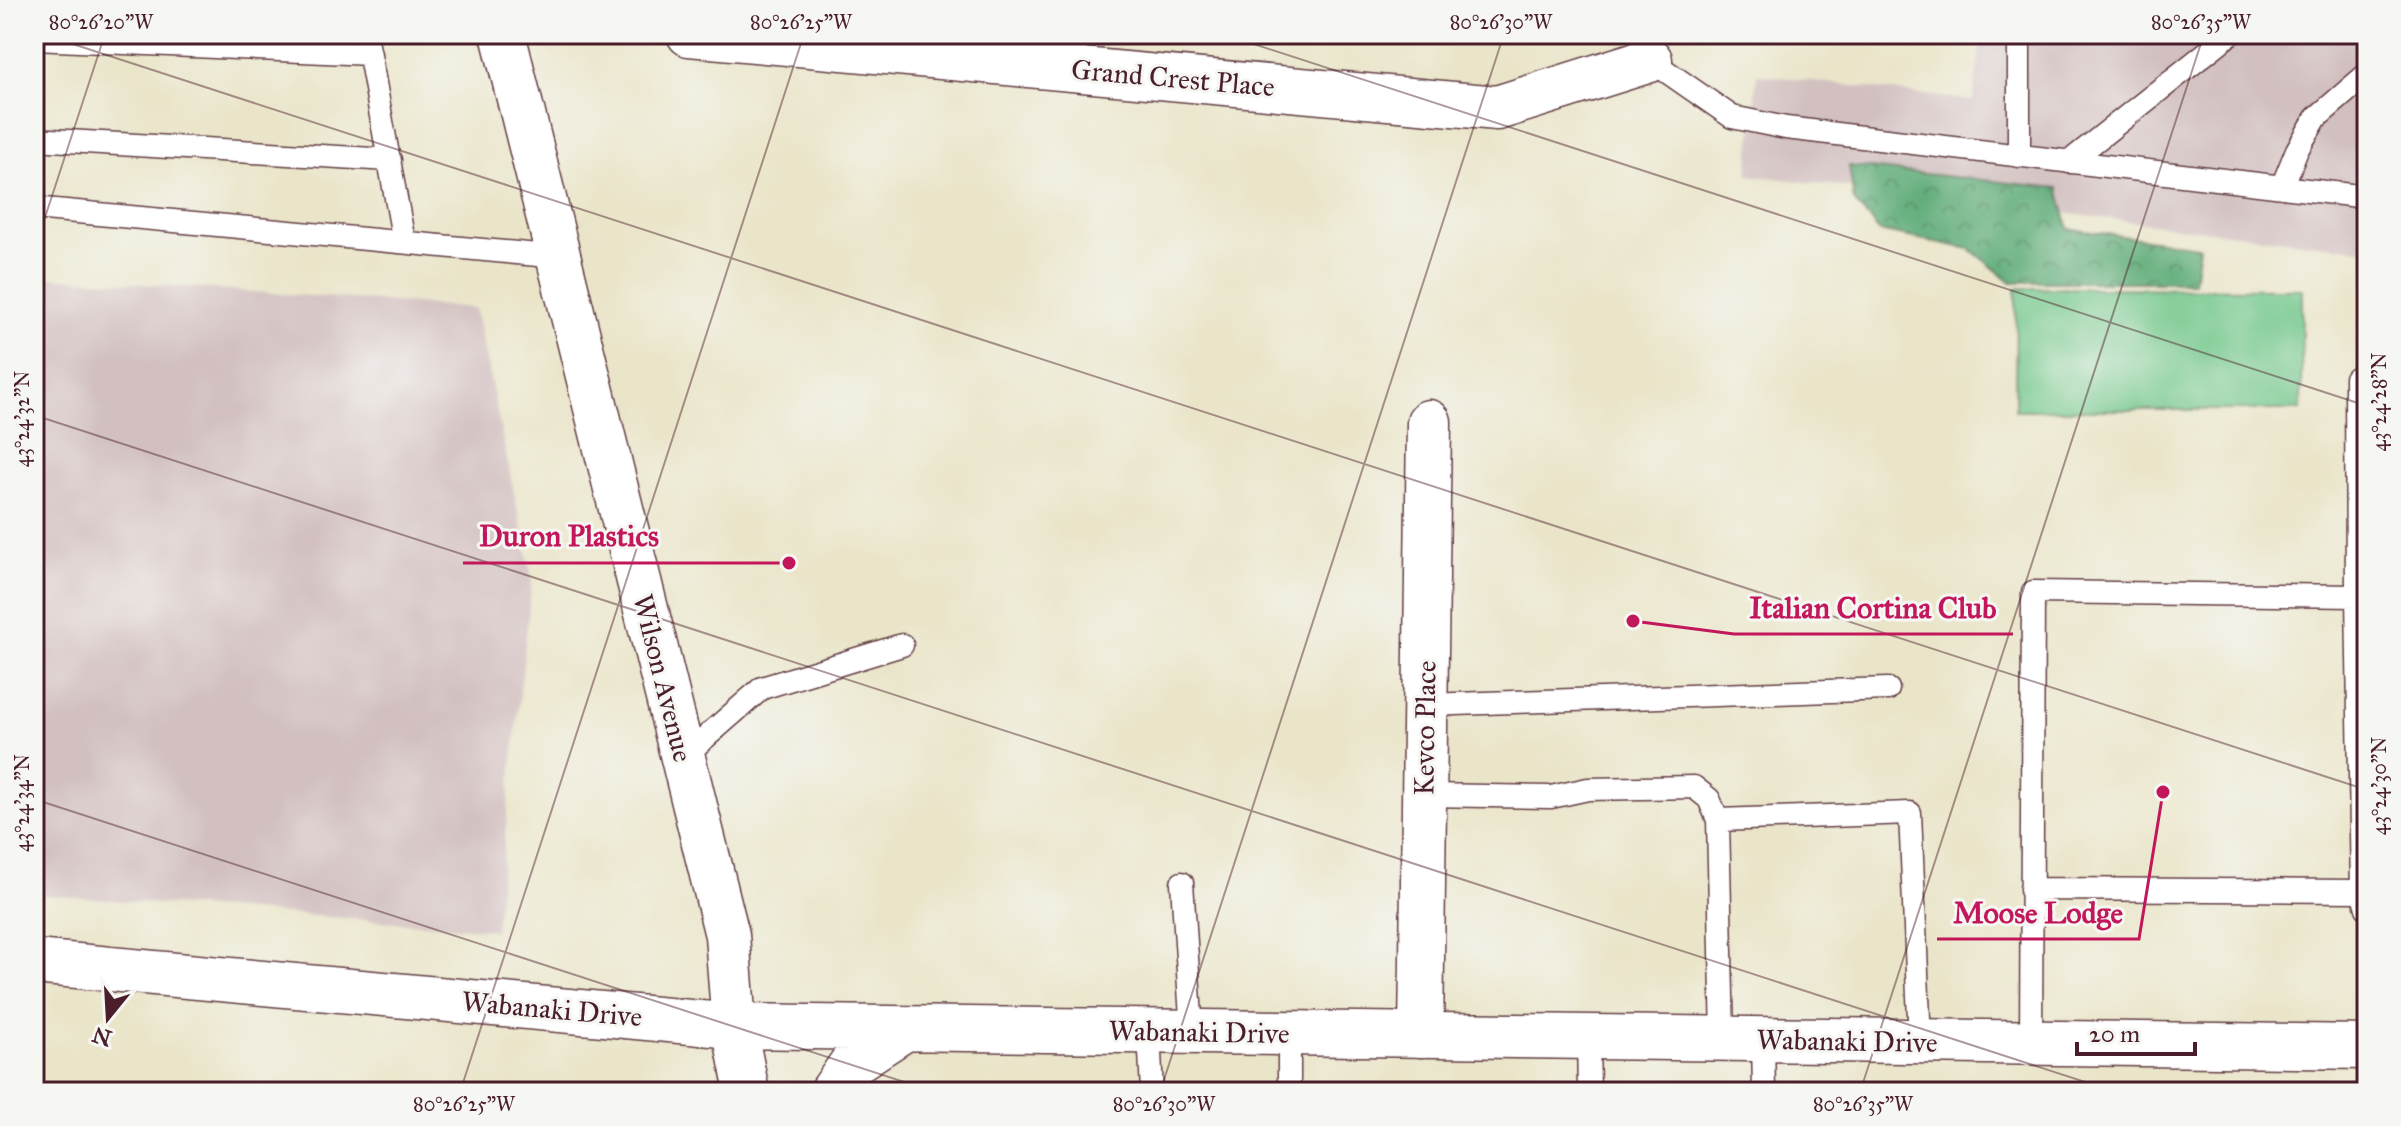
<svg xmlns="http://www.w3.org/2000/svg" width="2401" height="1126" font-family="'IM FELL Great Primer',serif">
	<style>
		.industrial { fill: #d2bfc0 }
		.forest { fill: url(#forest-crowns); stroke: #546652; stroke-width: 2 }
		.garden { fill: #74c88c; stroke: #5f745c; stroke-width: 2 }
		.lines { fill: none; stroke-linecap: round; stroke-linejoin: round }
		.service-casing { stroke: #623d43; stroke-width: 25 }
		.minor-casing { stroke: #623d43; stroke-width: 47 }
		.tertiary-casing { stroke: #623d43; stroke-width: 47 }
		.service { stroke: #fff; stroke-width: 22 }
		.minor { stroke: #fff; stroke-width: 44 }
		.tertiary { stroke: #fff; stroke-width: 44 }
		.ticks { fill: none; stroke: #4a1f2b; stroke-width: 2; stroke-opacity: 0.45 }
		.labels { text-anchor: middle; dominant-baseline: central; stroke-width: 6; stroke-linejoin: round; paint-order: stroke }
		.street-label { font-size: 28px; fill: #4a1f2b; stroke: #f6f6f2 }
		.leader { fill: none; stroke: #c2185b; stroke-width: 3 }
		.callout-dot { fill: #c2185b; stroke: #f6f6f2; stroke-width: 3 }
		.callout-label { font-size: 30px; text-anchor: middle; font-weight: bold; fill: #c2185b; stroke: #f6f6f2; stroke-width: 6; stroke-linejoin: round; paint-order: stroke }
		.neatline { fill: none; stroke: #4a1f2b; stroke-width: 3 }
		.ticks-label { font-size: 20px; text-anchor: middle; fill: #4a1f2b }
	</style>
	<defs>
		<pattern id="forest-crowns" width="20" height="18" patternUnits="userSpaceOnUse" patternTransform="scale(2)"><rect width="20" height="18" fill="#5fac78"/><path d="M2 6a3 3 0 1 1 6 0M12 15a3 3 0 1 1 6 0" fill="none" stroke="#508b63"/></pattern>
	</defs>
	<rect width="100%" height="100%" fill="#f6f6f2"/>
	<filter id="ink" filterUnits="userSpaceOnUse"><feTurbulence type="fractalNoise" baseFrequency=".0125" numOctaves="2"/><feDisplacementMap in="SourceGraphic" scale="16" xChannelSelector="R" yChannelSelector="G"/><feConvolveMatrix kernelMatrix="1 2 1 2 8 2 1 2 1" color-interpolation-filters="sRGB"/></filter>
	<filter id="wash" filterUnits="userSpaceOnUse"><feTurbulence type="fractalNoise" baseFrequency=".006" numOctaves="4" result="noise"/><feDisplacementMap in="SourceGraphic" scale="32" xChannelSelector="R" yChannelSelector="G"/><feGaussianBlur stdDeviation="1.8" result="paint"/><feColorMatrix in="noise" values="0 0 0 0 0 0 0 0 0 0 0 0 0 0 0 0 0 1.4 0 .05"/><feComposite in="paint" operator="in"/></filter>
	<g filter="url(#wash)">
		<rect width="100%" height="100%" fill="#eae5c9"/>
		<path class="industrial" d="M1982,34H2367V250L1748,175L1757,74L1973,101Z
			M34,276L475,308L532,578L495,930L34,894Z"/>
		<path class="forest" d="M1849,166L2058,188L2069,229L2199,246L2194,282H2011L1970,249L1879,231L1854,201Z"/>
		<path class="garden" d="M2016,288L2302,289L2301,410H2015Z"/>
	</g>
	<g filter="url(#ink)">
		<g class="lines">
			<defs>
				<path id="service" d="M366,34L404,242
					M34,39L370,54
					M1650,60L1732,117L1786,128L2367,197
					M34,139L390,160
					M2019,156V34
					M2069,162L2230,34
					M2282,187L2297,150L2316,118L2367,74
					M34,208L559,257
					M2357,596L2356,378H2367
					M1426,705L1888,689
					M683,757L762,688L902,645
					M1425,795L1551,797L1588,789L1694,787L1709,799L1718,820
					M1182,883L1192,1032
					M2031,889L2362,891
					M1149,1032L1152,1092
					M1289,1033V1092
					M1588,1037L1589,1092
					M1723,1039L1718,820L1910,813L1920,1041
					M1763,1040L1764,1092
					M2031,1043L2033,592L2357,596L2362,891L2367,908"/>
				<path id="minor" d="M503,34L727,935L734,1026
					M689,34L1497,108L1650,60
					M1421,1035L1429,422"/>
				<path id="tertiary" d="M34,962L734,1026L2367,1047
					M734,1026L747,1092
					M832,1092L852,1063L904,1029"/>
			</defs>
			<use href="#service" class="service-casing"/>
			<use href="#minor" class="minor-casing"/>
			<use href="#tertiary" class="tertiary-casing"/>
			<use href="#service" class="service"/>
			<use href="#minor" class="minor"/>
			<use href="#tertiary" class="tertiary"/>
		</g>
	</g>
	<path class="ticks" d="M42,34L2367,790M1223,34L2367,406M34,251L105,34M34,415L2116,1092M34,799L935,1092M460,1092L804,34M1160,1092L1504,34M1860,1092L2204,34"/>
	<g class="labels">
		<g class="street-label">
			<text transform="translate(1173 78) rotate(5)">Grand Crest Place</text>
			<text transform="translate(663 678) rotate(76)">Wilson Avenue</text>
			<text transform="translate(1425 728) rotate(-89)">Kevco Place</text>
			<text transform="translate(552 1009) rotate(5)">Wabanaki Drive</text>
			<text transform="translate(1199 1032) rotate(1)">Wabanaki Drive</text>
			<text transform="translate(1847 1041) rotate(1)">Wabanaki Drive</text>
		</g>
	</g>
	<path class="leader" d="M789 563L675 563H463M1633 621L1734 634H2013M2163 792L2139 939H1937"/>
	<g class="callout-dot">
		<circle cx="789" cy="563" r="8"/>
		<circle cx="1633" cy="621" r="8"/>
		<circle cx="2163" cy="792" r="8"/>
	</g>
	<g class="callout-label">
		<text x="569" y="546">Duron Plastics</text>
		<text x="1873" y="618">Italian Cortina Club</text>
		<text x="2038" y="923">Moose Lodge</text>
	</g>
	<rect width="2401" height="1126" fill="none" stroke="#f6f6f2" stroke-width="88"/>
	<g transform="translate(108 1018) rotate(198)" stroke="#f6f6f2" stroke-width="6" paint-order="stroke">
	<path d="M0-6L14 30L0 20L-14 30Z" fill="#4a1f2b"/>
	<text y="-12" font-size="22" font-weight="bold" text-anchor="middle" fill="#4a1f2b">N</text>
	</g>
	<path d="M2077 1042v12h118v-12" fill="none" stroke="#4a1f2b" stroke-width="4"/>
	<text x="2089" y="1042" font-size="24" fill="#4a1f2b" stroke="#f6f6f2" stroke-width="6" paint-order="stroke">20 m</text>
	<rect x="44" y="44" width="2313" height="1038" class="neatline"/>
	<g class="ticks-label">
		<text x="101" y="29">80°26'20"W</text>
		<text x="801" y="29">80°26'25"W</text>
		<text x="1501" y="29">80°26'30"W</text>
		<text x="2201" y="29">80°26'35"W</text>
		<text transform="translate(2379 402) rotate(-90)" y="7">43°24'28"N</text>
		<text transform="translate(22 419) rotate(-90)" y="7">43°24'32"N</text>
		<text transform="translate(2379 786) rotate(-90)" y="7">43°24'30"N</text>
		<text transform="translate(22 803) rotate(-90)" y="7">43°24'34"N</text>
		<text x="464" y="1111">80°26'25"W</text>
		<text x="1164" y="1111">80°26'30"W</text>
		<text x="1863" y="1111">80°26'35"W</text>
	</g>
</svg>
